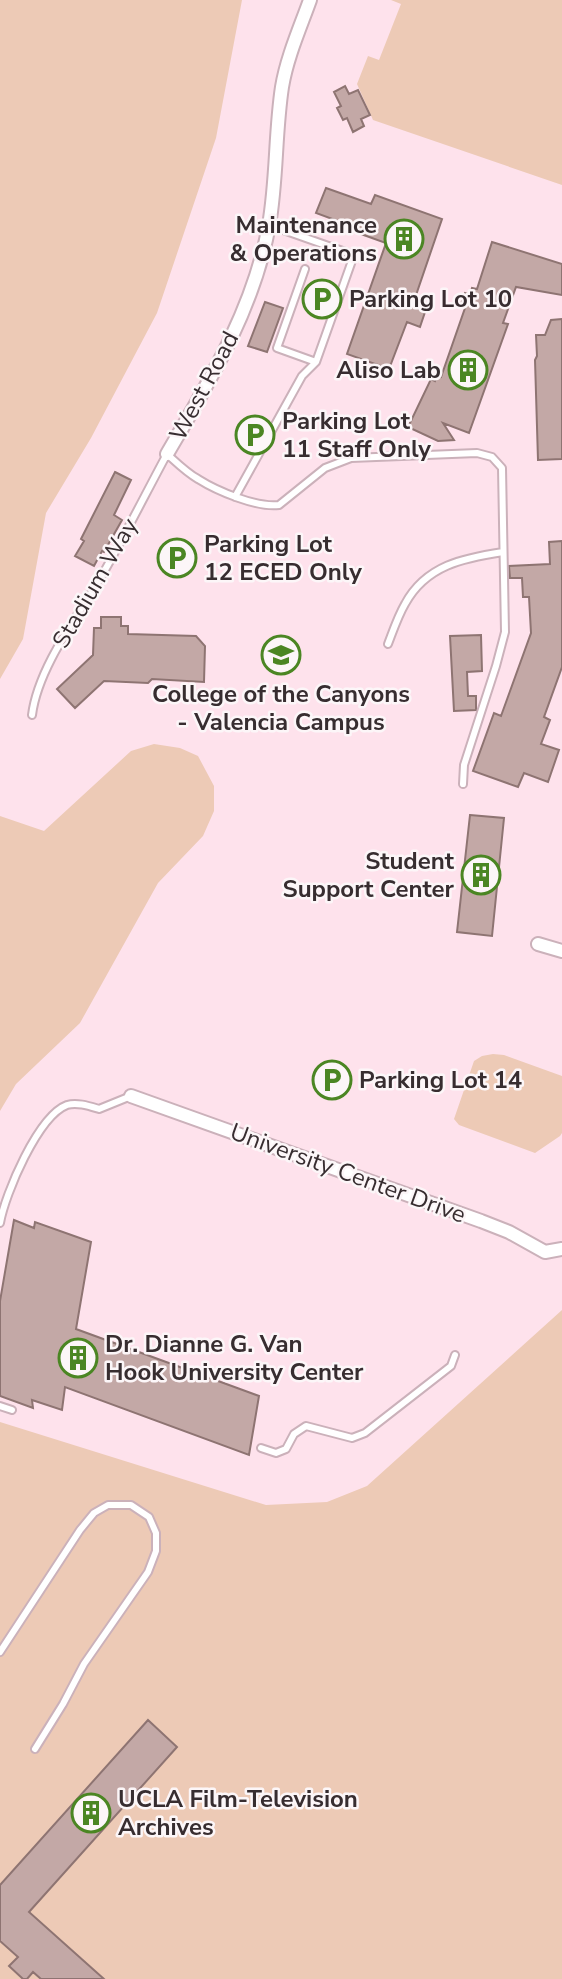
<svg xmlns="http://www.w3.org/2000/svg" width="562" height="1979" font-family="'Nunito Sans',sans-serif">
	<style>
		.green { fill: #edcab6 }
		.building { fill: #c3a8a6; stroke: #8e7472; stroke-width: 2 }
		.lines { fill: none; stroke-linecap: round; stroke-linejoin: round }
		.service-casing { stroke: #cbb1ba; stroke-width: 10 }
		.minor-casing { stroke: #cbb1ba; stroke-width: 16 }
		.service { stroke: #fff; stroke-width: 6 }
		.minor { stroke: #fff; stroke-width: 12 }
		.labels { text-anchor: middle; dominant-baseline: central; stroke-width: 5; stroke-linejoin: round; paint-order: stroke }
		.poi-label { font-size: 24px; font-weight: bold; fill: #372d30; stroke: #fcf6f8; text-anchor: start }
		.street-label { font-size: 24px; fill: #372d30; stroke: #fcf6f8 }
	</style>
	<rect width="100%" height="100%" fill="#fee2ec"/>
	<path class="green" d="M0,0H242L216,138L157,313L91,438L46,513L23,639L0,679Z
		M391,0H562V185L373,120L357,84L368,56L379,60L401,4Z
		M154,744L180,748L198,756L214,786V811L203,836L158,883L80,1023L16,1084L0,1111V816L44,831L131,751Z
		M493,1054L504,1055L562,1076V1133L560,1136L535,1153L459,1125L454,1119L474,1061L482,1056Z
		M562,1310V1979H0V1422L266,1505L327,1502L367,1486Z"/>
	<path class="building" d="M345,86L349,94L358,90L370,115L361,119L364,126L353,132L347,118L343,120L337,108L341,106L334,92Z
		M326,188L371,204L375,195L442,219L413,304L426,309L420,327L407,322L389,369L347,354L386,243L361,234L362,230L316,213Z
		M492,242L562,264V295L516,287L503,323L508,324L469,433L443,423L454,440L438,441L408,427L431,379L435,381L437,376L441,377L465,308L460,306L465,293L470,295L472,288L477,289Z
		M265,302L283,308L267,352L248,346Z
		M562,319V459L538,460L535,360L537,356L536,335H545L551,320Z
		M115,472L131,480L114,515L122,520L104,552L102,551L94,566L75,556L84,541L81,539Z
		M562,541V667L544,717L550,720L541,744L559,750L548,782L524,773L518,787L473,771L494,713L501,716L531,633L529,597H523L522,578H510L509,566L550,564L549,542Z
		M101,617H121V626H128V634L196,636L205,646L204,682L152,679L148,683L104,681L75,708L57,689L93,655L94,628H101Z
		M481,635L482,671L467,672L468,696H476V710L454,711L450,636Z
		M470,815L504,818L492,936L457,932Z
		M14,1220L34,1228L35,1222L91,1242L76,1329L259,1396L249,1455L65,1387L62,1410L32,1400L33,1408L0,1396V1301Z
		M148,1720L177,1747L29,1912L104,1979H41L33,1972L27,1979H23L9,1966L18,1957L0,1941V1885Z"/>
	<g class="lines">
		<defs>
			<path id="service" d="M305,269L277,348L316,362
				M235,497L302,376L316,362L354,255L269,225
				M388,644C393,631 398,616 405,604C426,565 464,558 503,552
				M32,715C38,668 77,617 101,577C124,537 145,495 167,454C177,463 187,473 198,479C217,491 257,508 279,505L325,468L351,458L477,453L492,457L502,468L505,632L496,666L464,765L463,784
				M0,1223C5,1194 38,1116 67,1105C77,1102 89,1106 99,1109L131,1096
				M0,1406L12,1410
				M261,1448L276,1453L286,1449L294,1434L306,1426L352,1438L365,1433L451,1366L455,1355
				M0,1652L80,1530L94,1513L108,1505H131L149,1517L156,1533V1551L148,1572L84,1664L63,1704L35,1749"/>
			<path id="minor" d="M167,454C209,382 254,309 269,225C277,180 275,133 282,87C287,57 300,28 310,0
				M538,944L562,951
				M131,1096L481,1221L509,1232L545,1252L562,1249"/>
		</defs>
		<use href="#service" class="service-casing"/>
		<use href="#minor" class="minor-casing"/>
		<use href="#service" class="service"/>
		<use href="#minor" class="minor"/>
	</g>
	<defs>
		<symbol id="building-ring" viewBox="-11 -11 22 22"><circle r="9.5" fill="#fcf6f8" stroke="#4b8623" stroke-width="1.5"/><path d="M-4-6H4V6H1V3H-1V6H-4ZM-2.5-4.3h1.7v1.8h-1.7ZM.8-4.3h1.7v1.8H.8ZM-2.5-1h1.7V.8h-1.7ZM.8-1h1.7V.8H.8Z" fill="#4b8623"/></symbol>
		<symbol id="parking-ring" viewBox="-11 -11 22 22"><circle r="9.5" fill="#fcf6f8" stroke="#4b8623" stroke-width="1.5"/><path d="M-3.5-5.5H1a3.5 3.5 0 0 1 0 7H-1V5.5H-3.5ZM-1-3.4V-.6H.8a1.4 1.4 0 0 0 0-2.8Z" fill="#4b8623"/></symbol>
		<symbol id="university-ring" viewBox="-11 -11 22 22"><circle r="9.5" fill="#fcf6f8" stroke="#4b8623" stroke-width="1.5"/><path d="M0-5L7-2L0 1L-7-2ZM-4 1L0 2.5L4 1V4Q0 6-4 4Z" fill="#4b8623"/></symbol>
	</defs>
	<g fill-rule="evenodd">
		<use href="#building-ring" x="382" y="217" width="44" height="44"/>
		<use href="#parking-ring" x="300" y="277" width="44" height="44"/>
		<use href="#building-ring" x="446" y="348" width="44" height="44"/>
		<use href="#parking-ring" x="233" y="413" width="44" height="44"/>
		<use href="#parking-ring" x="155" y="536" width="44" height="44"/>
		<use href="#university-ring" x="259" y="633" width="44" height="44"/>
		<use href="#building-ring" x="459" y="853" width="44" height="44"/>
		<use href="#parking-ring" x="310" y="1058" width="44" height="44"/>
		<use href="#building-ring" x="56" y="1336" width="44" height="44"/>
		<use href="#building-ring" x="69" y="1791" width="44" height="44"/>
	</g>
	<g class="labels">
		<g class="poi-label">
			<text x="377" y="225" text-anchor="end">Maintenance<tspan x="377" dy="28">&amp; Operations</tspan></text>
			<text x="349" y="299">Parking Lot 10</text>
			<text x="441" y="370" text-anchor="end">Aliso Lab</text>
			<text x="282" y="421">Parking Lot<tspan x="282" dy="28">11 Staff Only</tspan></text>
			<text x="204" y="544">Parking Lot<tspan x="204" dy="28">12 ECED Only</tspan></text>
			<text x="281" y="694" text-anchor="middle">College of the Canyons<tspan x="281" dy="28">- Valencia Campus</tspan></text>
			<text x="454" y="861" text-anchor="end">Student<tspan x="454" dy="28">Support Center</tspan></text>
			<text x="359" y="1080">Parking Lot 14</text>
			<text x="105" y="1344">Dr. Dianne G. Van<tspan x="105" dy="28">Hook University Center</tspan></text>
			<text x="118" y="1799">UCLA Film-Television<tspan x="118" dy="28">Archives</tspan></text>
		</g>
		<g class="street-label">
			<text transform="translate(204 386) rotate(-62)">West Road</text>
			<text transform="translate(95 583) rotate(-60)">Stadium Way</text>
			<text transform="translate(348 1173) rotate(20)">University Center Drive</text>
		</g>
	</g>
</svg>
